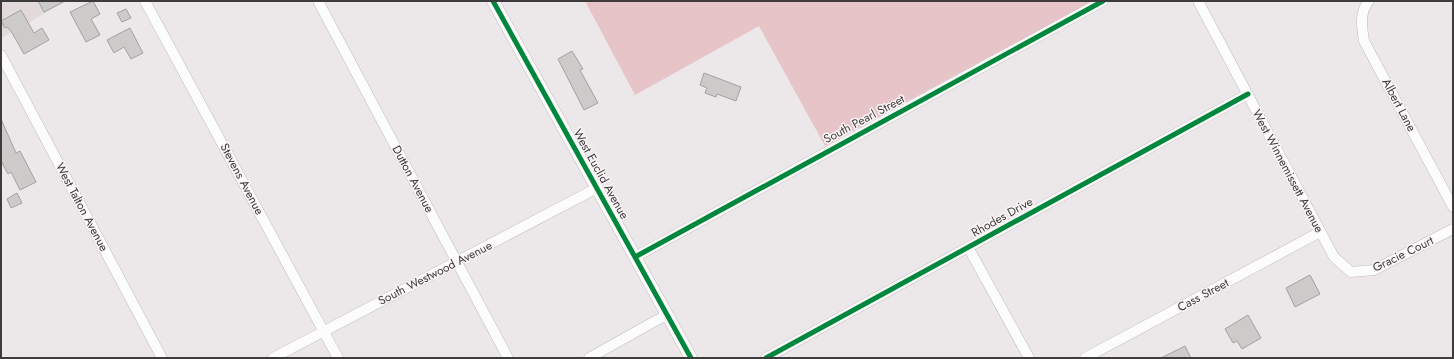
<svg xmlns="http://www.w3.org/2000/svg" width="1454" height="359" font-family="Jost,sans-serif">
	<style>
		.built { fill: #e2d9da }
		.green { fill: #e6c4c7 }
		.building { fill: #cdcaca; stroke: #a3a1a2 }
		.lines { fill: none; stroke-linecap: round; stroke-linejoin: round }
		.minor-casing { stroke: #bebcbc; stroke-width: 11 }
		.tertiary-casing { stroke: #bebcbc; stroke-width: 13 }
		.minor { stroke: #fcfcfc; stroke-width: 10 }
		.tertiary { stroke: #fcfcfc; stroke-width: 12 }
		.cycleway-casing { stroke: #fbf5f5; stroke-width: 8 }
		.cycleway { stroke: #00873e; stroke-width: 5 }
		.labels { text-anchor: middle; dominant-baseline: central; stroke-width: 3; stroke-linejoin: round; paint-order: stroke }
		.street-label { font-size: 12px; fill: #3e3b3c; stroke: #fbf5f5 }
	</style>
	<rect width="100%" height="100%" fill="#ece8e9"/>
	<path class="built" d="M1,1H67L1,38Z"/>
	<path class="green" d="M585,1H1092L825,146L759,26L635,95Z"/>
	<path class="building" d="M38,1H65L44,12Z
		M93,1L100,14L91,19L100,35L86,42L70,12Z
		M126,9L131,18L122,22L117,13Z
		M21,10L34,33L42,28L49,40L24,54L11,31L7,27L5,28L1,21Z
		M130,28L143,53L131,59L124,47L114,53L107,40Z
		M572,51L583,69L580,70L598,103L584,110L558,59Z
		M704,73L741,87L736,101L717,94L716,97L705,93L707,88L700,85Z
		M1,119L16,153L20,151L36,182L20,190L11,172L8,174L1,161Z
		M17,193L22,203L11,208L7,199Z
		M1310,275L1320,294L1295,307L1286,288Z
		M1248,315L1261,338L1242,349L1237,341L1233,343L1225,329Z
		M1185,346L1191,358H1161Z"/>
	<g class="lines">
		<defs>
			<path id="minor" d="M145,1L338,358
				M318,1L508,358
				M1198,1L1334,257L1351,272L1374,270L1453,229
				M1369,1C1359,12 1362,28 1364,41L1453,207
				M1,55L162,358
				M968,247L1029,358
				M635,257L1103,1
				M273,358L597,188
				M589,358L666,315
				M766,358L1248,94
				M1085,358L1320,232"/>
			<path id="tertiary" d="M493,1L691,358"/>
		</defs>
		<use href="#minor" class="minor-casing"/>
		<use href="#tertiary" class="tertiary-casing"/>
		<use href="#minor" class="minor"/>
		<use href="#tertiary" class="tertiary"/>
		<defs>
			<path id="cycleway" d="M493,1L691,358
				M635,257L1103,1
				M766,358L1248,94"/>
		</defs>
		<use href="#cycleway" class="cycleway-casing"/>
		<use href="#cycleway" class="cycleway"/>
	</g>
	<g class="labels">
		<g class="street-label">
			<text transform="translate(1399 105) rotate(62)">Albert Lane</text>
			<text transform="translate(864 119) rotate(-28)">South Pearl Street</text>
			<text transform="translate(1288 171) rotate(62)">West Winnemissett Avenue</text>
			<text transform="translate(601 174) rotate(61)">West Euclid Avenue</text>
			<text transform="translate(242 179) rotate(62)">Stevens Avenue</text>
			<text transform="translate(413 179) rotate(62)">Dutton Avenue</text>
			<text transform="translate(82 207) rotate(62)">West Talton Avenue</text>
			<text transform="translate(1002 217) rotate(-29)">Rhodes Drive</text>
			<text transform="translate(1403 254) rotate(-26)">Gracie Court</text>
			<text transform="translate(435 273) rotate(-27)">South Westwood Avenue</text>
			<text transform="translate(1203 295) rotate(-28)">Cass Street</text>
		</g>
	</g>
	<rect width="1454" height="359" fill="none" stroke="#3e3b3c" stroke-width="4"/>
</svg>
